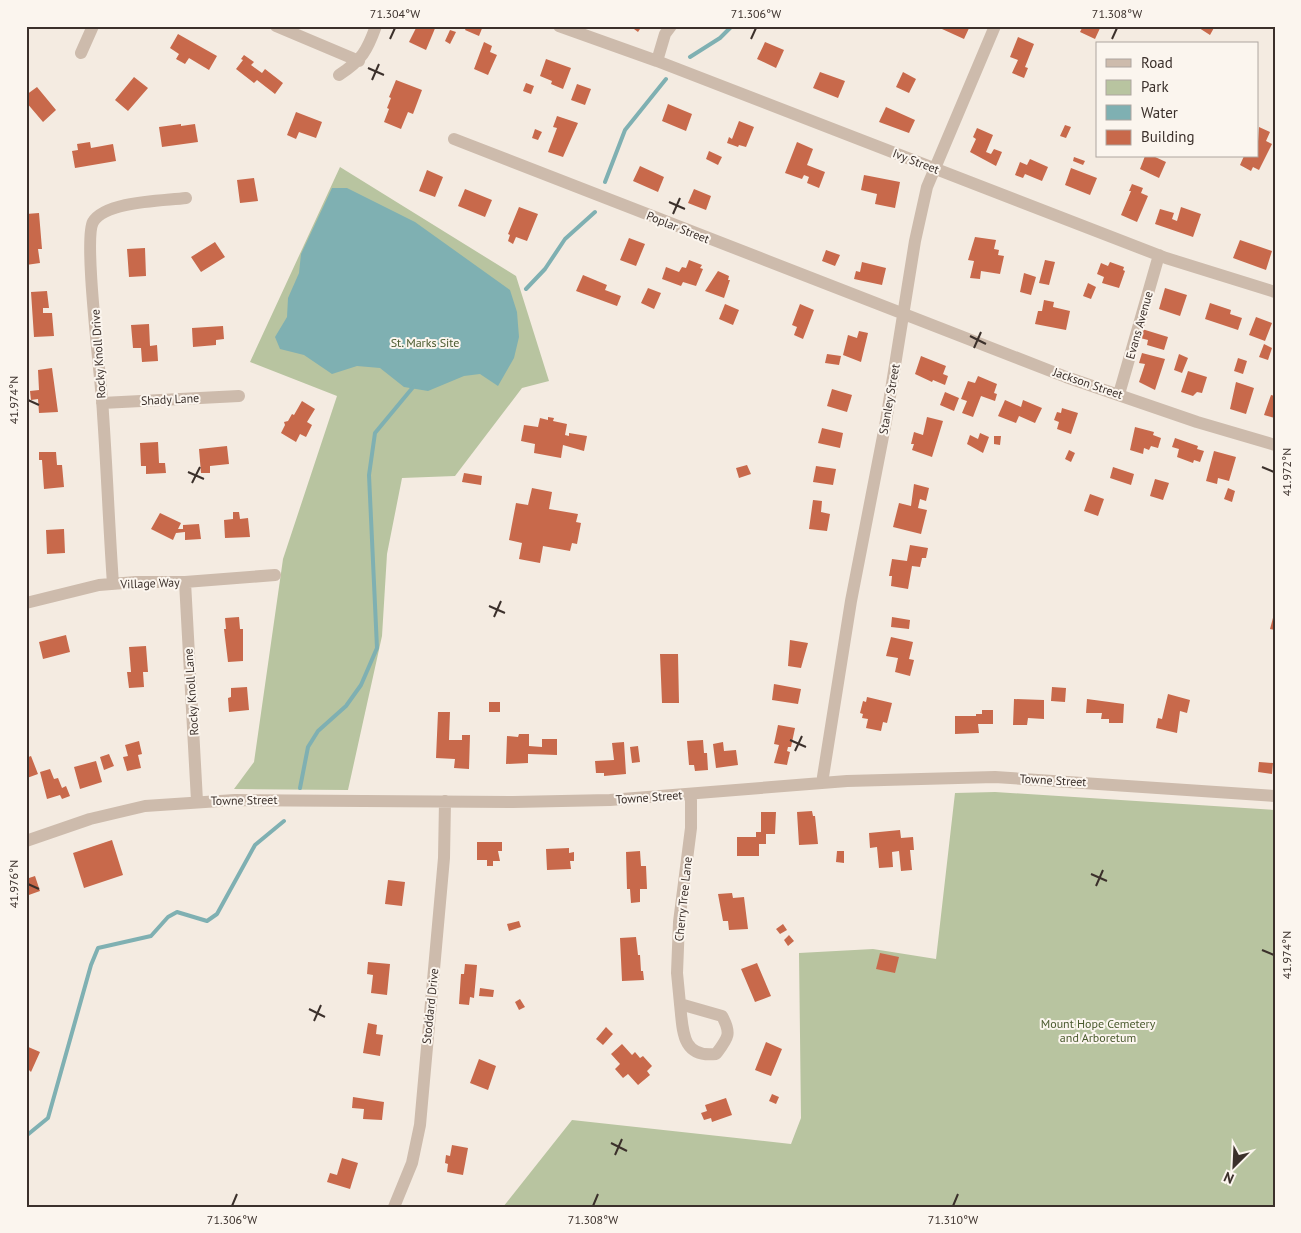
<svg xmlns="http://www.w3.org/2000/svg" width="1301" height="1233" font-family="'PT Sans',sans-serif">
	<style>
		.green { fill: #b8c4a0 }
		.water { fill: #7fb0b2 }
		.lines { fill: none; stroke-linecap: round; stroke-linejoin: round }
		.stream { stroke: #7fb0b2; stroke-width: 4 }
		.building { fill: #c8694b }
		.street { stroke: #cdbbac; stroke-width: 12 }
		.ticks { fill: none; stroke: #3b302b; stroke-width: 2 }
		.labels { text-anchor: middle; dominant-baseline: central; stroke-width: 4; stroke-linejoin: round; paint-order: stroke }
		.street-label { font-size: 12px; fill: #3b302b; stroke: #fbf5ee }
		.park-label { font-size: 12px; fill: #4a5a2e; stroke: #fbf5ee }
		.neatline { fill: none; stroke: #3b302b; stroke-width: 2 }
		.ticks-label { font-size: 12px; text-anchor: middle; fill: #3b302b }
	</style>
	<rect width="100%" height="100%" fill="#f4ebe1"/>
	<path class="green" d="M340,167L516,276L549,381L522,388L455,476L402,478L387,554L382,636L348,790L234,789L254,762L283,559L337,396L250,362Z
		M995,792L1275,810V1207H503L572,1120L791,1144L801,1118L799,953L873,949L936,959L955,793Z"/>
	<path class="water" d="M332,188H347L415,222L510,290L517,312L519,337L514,358L498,386L480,374L464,376L428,391L404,387L380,368L357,366L332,374L304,355L280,349L275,337L287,317L288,298L299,273L301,254Z"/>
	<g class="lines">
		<path class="stream" d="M874,26H882
			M690,57L720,38L732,26
			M605,182L625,130L666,79
			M526,289L545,269L565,239L595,212
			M300,788L308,747L318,731L346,706L361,685L377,648L369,475L375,433L414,386
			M26,1136L48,1118L91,965L98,948L151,936L168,917L177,912L207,921L217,914L255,845L284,821"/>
	</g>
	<path class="building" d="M417,26H436L426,50L409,42Z
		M467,26H483L479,36L465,30Z
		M630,26H642L638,32Z
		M943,26H970L964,39L942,29Z
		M1083,26H1101L1095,39L1080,32Z
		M1196,26H1215L1210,35Z
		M450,30L456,32L450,44L445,41Z
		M178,34L217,56L209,70L189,58L185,64L176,59L179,54L170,48Z
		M1018,37L1034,44L1025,67L1028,68L1024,78L1012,73L1018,60L1010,57Z
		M484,42L492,46L490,52L497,55L488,75L474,69Z
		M765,42L784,50L776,68L757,59Z
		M244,55L254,62L251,65L262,73L265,69L283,83L275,94L257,80L254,83L236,69L243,60L241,59Z
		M546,59L571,68L563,89L551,84L552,81L540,76Z
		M820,72L845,81L838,98L813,88Z
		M903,72L916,79L909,93L896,87Z
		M134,77L148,88L128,111L115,100Z
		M396,80L422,90L413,114L408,112L401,129L384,122L389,109L387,108L391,98L389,97Z
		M526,83L534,86L531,94L523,91Z
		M577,84L591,89L585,105L571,100Z
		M37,87L56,110L43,122L26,102V95Z
		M668,104L692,114L686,131L662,121Z
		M886,107L915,120L909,133L879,122Z
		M296,112L322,122L316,138L299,132L296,139L287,135Z
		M557,116L578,123L563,157L548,152L557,128L553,127Z
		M739,121L754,127L746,147L739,145L738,147L727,143L729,137L732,139Z
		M181,124V126L195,124L198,142L162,147L159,127Z
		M1065,125L1071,127L1066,138L1060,136Z
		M1259,127L1270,132L1266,141L1272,144L1259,170L1253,167L1251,171L1240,165L1244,156H1257Z
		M977,128L993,135L986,152L991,154L994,149L1002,152L996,166L970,152L976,139L973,137Z
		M535,129L542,132L538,140L532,138Z
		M90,142L91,148L113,144L116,161L75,168L72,151L78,150L77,144Z
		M797,142L813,149L807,165L825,172L819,188L807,183L809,177L804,175L802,179L785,173Z
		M709,151L722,157L718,165L706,159Z
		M1145,156H1153L1166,162L1159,178L1140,169Z
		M1074,157L1085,161L1083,165L1073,161Z
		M1030,159L1048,167L1042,181L1025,174L1023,178L1015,175L1020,162L1027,165Z
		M640,166L664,177L658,192L633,181Z
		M1071,168L1097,178L1090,195L1065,185Z
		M427,170L443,177L435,197L419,191Z
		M864,175L900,182L895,208L875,204L877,194L861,190Z
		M254,178L258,201L240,203L237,180Z
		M1132,184L1143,188L1141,193L1148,196L1137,222L1121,215L1131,191H1129Z
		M465,189L492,200L485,217L458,206Z
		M694,189L711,196L706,210L688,203Z
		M519,207L538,214L527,241L516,237L513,244L508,241L510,235L508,234Z
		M1181,207L1201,214L1193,237L1155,224L1160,209L1174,213L1172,219L1177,221Z
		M39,213L42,249H38L40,263L26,265V214Z
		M975,237L996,240L994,249L999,250L998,255L1004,256L1000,274L981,271L980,279L970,278L974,261L968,260Z
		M629,238L645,244L636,266L620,260Z
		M1240,240L1272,251L1266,270L1233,258Z
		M215,242L225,257L201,272L191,257Z
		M145,248L146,276L129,277L127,249Z
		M826,250L840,255L835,266L822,261Z
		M689,260L702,265L700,268L703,269L696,286L683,282L681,286L662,279L666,267L679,272L682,267L686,268Z
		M1045,260L1055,262L1049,285L1039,283Z
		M862,262L886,268L882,285L854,279L856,271L860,272Z
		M1110,262L1124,267L1123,270L1125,271L1119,288L1102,283L1104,277L1097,274L1101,263L1108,266Z
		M718,271L729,276L728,280H730L724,298L705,291Z
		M1024,273L1036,277L1031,295L1020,292Z
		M583,275L607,285L605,290L621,296L617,306L576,291Z
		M1088,283L1096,287L1091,299L1083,296Z
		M648,288L661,293L654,309L641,303Z
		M1165,288L1187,295L1180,316L1159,309Z
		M47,291L49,308H43V313H52L54,336L34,337L31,292Z
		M1044,300L1054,302L1053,307L1070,311L1066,330L1035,324L1038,311H1042Z
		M1210,303L1231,310L1230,314L1242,318L1238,330L1205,319Z
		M725,304L739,310L733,325L719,319Z
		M800,304L814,310L803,339L794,335L797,327L792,325Z
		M1256,317L1272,323L1265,341L1249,335Z
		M149,324L150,346L157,345L158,361L142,362L141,348H133L131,325Z
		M223,326L224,339L216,340V345L193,347L192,328Z
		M1142,329L1168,337L1164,350L1147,345L1148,340L1140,338Z
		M859,331L868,333L861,362L843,355L848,335L857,338Z
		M1264,344L1272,348L1268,360L1259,357Z
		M1142,353L1165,359L1155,390L1139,382L1145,364L1139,363Z
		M827,354L841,356L839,365L825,363Z
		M1179,354L1188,358L1182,373L1174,370Z
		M921,356L946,366L943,374L948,376L945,385L933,380L932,382L915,374Z
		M1238,358L1247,361L1243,374L1234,371Z
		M52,368L58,412L39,413L38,399L31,400L30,391L39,390L38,370Z
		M1188,371L1207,377L1202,393L1197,392L1193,396L1181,392Z
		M978,376L997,384L994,393L997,394L995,401L981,396L973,417L962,413L967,401L961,399L968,381L975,383Z
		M1236,382L1254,388L1246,414L1230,409Z
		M832,389L852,395L847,412L827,406Z
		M945,392L959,398L954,411L940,405Z
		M1271,395L1275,396V418L1264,415Z
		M1005,400L1021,407L1023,400L1042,408L1035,423L1019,416L1016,423L998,416Z
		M302,401L315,409L307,422L312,425L306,437L300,434L296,442L281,433L285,425L284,422L288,421L292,414L294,415Z
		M1062,408L1078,413L1071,434L1057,429L1059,422L1054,420L1057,412L1061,413Z
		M548,417L554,418L553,421L567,424L565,435L569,436V433L587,436L584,451L563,445L561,458L534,453L535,444L521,441L524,425L538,427L540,418L548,420Z
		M927,417L943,421L932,457L912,450L914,444H911L914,432L923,435Z
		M1135,427L1154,432L1153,435L1161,438L1158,448L1151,446L1149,450L1144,448L1143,454L1130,450Z
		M822,428L843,433L840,448L818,443Z
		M980,433L989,437L983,453L967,444L970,435L978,439Z
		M994,436H1001L1000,445L994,444Z
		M1175,438L1198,446L1197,449L1204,451L1200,462L1194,460L1193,463L1177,457L1179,449L1172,447Z
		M158,442L159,463H165L166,473L146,474V466H141L140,443Z
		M227,446L229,464L210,466V473H201L199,449Z
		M1069,450L1075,453L1071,462L1065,459Z
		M1214,451L1236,457L1229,481L1218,478L1217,484L1206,481Z
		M39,452H56L57,465H62L64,487L44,489L42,460H39Z
		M747,465L751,474L739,478L736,468Z
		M816,466L836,469L833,485L813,482Z
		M1113,467L1134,474L1131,485L1110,478Z
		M464,473L482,476L481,485L462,482Z
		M1155,479L1169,483L1163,500L1150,496Z
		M914,484L929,488L926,501L920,499L918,508L927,510L921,534L893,527L899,503L911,506Z
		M532,488L552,492L549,509L578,514L576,522L581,523L577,544L572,543L570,551L543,546L540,563L519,559L522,543L509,540L516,503L528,505Z
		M1228,488L1235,491L1232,502L1224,499Z
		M1090,494L1104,499L1098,516L1084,511Z
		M813,500L822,501L821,512L830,514L827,531L809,529Z
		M233,512H239L240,519L248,518L250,537L225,538L224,520L233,519Z
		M160,513L181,523L178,529H183V525L199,524L201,539L185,540V532L176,533L173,540L151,529Z
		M64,529L65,553L47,554L46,530Z
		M910,545L928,548L926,558H922L920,567L912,566L908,589L891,586L892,576H889L892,559L907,561Z
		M1274,614H1275V630L1270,629Z
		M239,617L240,629H243V661L228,662L224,629H226L225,618Z
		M892,617L910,620L909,629L891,627Z
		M66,635L70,652L43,659L39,642Z
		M891,637L913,642L909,659L914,660L910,676L895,672L898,658L886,656Z
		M790,640L808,643L801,668L788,666Z
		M146,646L148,672H143L144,687L129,688L127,672H131L129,647Z
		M660,654H678L679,703H662Z
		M774,684L801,689L798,704L772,700Z
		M247,687L249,710L229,712L228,698L231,697V688Z
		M1052,687L1066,688L1065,702L1051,701Z
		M1168,694L1190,700L1187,713L1180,711L1177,733L1156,728L1158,718L1162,719Z
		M867,697L892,703L887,723L883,722L881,731L866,728L868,719L862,718L863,714L860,713L863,701L866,702Z
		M1014,699L1044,700V719L1028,718L1027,725H1013Z
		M1087,699L1124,704L1123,723H1109V719H1101L1102,713H1086Z
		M489,702H500V712H489Z
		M982,710H993V724H978L979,733L955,734V716H976V714H982Z
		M438,712H450L449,740H462V735H470L469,769L454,768L455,759L436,758Z
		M778,725L795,728L791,747H788L787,751L790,752L787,765L774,763L779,745L774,744Z
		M519,734H529V746L542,747V739H557V755L528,754V763L506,764L507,736L518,737Z
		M703,740L704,753H707L708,770L695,771L694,765H689L687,741Z
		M139,741L142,754L138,755L141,768L127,771L123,757L128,756L125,745Z
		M624,742L626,774L604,776V773H596L595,761L614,760L612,743Z
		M723,742L724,751L736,750L738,765L716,768L713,744Z
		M638,746L640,762L632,763L630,747Z
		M109,754L114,766L104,770L100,757Z
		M31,756L38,774L27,778L26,758Z
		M96,761L102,782L80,789L74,767Z
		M1259,762L1273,763L1272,774L1258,772Z
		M50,769L54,779L58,778L62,788L66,786L70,796L62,799L60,795L47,799L40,772Z
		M812,811L813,816H815L818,844L799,845L797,812Z
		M761,812H776L775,834H766V844H759V856H737V837H756V832H761Z
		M900,830L901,838L913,837L914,850H910L912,870L901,871L899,851L892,852L893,867L879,868L877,847L870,848L869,833Z
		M112,840L123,875L84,888L73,853Z
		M477,842H502V851H498L500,861H493V866H487V860H477Z
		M569,848V853L574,852V861H570L571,869L547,870L546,849Z
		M640,851L641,866H646L647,889H640V902L631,903L630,889H627L626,852Z
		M837,851H844V863L836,862Z
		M35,876L40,891L26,896V879Z
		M388,880L405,882L402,906L385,904Z
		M732,893L733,898L744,897L748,929L729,930L728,921H723L718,894Z
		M519,921L521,927L509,931L507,924Z
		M783,924L787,930L780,934L776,929Z
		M789,935L794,941L788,946L784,940Z
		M636,937L638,955H640L641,971H643L644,980L622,981L620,938Z
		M880,953L899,957L895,973L876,969Z
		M368,962L390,964L387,995L371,993L373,975L367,974Z
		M757,963L771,996L755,1002L741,969Z
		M465,964L477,965L474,998L470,997L469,1005L459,1004L461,974H464Z
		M480,988L494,990L493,997L479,996Z
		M520,999L525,1007L519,1010L515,1002Z
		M368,1023L377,1025L376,1034L383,1035L380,1056L363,1053Z
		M606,1027L613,1034L603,1045L596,1039Z
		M766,1042L782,1049L771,1076L755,1070Z
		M622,1044L632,1055L635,1052L640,1058L643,1056L652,1066L647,1071L650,1075L638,1085L628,1074L623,1078L615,1069L620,1064L611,1054Z
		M26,1046L40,1052L31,1072L29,1070L26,1076Z
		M479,1059L496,1066L488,1090L470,1083Z
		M772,1094L779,1097L776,1104L769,1101Z
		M353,1097L384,1102L382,1120L363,1119L364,1109L352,1108Z
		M726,1098L732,1115L712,1122L711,1118L704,1120L701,1113L707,1111L705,1105Z
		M452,1145L468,1148L463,1175L447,1172L448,1164L445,1163L446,1155L450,1156Z
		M342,1158L358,1163L350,1189L327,1182L330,1173L337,1175Z"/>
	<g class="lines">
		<path class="street" d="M276,26L359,61
			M559,26L657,61L1166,258L1275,292
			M81,53L93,26
			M657,61L665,34L671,26
			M339,75C362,60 367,51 376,26
			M454,139L1066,377L1197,422L1275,445
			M1119,394L1159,255
			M102,403L239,396
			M185,582L197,801
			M113,584C109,527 107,471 103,414C102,384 83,240 93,222C106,201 163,201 186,198
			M26,603L99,585L136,582H185L275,575
			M822,783L851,601L886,421L915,241L927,187L995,26
			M26,841L90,819L145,806L235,800L513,802L610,800L847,781L995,777L1275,796
			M680,1004C683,1030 681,1058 716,1054C728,1038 732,1034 722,1016L680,1004L677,973L679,922L691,828V794
			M394,1207L412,1163L420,1125L444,858L445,801"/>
	</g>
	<path class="ticks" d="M390,39L395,28M751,39L756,28M1112,39L1117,28M368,68L384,75M372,80L379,64M669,202L685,209M673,214L680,198M970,336L986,344M974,348L981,332M28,400L39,405M1262,467L1274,472M188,472L204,479M192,483L200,467M489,606L505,613M494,617L501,601M790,740L806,747M795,751L802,736M1091,874L1107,881M28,884L39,889M1096,886L1103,870M1262,950L1274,955M309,1009L325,1017M314,1021L321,1005M611,1143L627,1151M615,1155L622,1139M232,1206L237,1194M593,1206L598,1194M953,1206L958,1194"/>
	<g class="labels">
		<g class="street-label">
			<text transform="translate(916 161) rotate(21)">Ivy Street</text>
			<text transform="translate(678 227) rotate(22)">Poplar Street</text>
			<text transform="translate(1139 325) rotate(-74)">Evans Avenue</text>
			<text transform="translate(98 354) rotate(-94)">Rocky Knoll Drive</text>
			<text transform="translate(1088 383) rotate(19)">Jackson Street</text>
			<text transform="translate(170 399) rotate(-3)">Shady Lane</text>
			<text transform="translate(889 399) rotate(-80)">Stanley Street</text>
			<text transform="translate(150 583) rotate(-2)">Village Way</text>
			<text transform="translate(191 692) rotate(-94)">Rocky Knoll Lane</text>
			<text transform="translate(1053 780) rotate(3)">Towne Street</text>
			<text transform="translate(649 797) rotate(-4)">Towne Street</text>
			<text transform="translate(244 800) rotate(-1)">Towne Street</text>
			<text transform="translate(683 899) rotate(-84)">Cherry Tree Lane</text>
			<text transform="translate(430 1006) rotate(-84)">Stoddard Drive</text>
		</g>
		<g class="park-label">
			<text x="425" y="342">St. Marks Site</text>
			<text x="1098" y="1023">Mount Hope Cemetery<tspan x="1098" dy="14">and Arboretum</tspan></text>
		</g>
	</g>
	<rect width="1301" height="1233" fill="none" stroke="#fbf5ee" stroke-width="55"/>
	<rect x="1096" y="42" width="162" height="115" fill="#fbf5ee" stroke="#aea6a0"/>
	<rect x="1106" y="59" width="25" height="8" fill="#cdbbac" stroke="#aea6a0"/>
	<text x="1141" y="68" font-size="15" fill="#3b302b">Road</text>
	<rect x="1106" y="80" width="25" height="15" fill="#b8c4a0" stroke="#aea6a0"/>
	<text x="1141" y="92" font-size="15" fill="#3b302b">Park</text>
	<rect x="1106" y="105" width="25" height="15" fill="#7fb0b2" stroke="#aea6a0"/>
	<text x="1141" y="118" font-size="15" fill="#3b302b">Water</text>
	<rect x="1106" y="130" width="25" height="15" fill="#c8694b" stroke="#aea6a0"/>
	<text x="1141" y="142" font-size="15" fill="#3b302b">Building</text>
	<g transform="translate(1234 1166) rotate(204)" stroke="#fbf5ee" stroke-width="4" paint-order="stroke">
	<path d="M0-4L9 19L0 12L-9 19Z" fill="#3b302b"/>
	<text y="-8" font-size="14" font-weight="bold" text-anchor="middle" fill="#3b302b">N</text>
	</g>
	<rect x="28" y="28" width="1246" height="1178" class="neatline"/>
	<g class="ticks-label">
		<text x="395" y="18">71.304°W</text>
		<text x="756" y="18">71.306°W</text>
		<text x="1117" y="18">71.308°W</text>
		<text transform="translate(14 400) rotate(-90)" y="4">41.974°N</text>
		<text transform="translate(1287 472) rotate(-90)" y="4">41.972°N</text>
		<text transform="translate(14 884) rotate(-90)" y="4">41.976°N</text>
		<text transform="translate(1287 955) rotate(-90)" y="4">41.974°N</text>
		<text x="232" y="1224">71.306°W</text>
		<text x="593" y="1224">71.308°W</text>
		<text x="953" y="1224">71.310°W</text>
	</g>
</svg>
